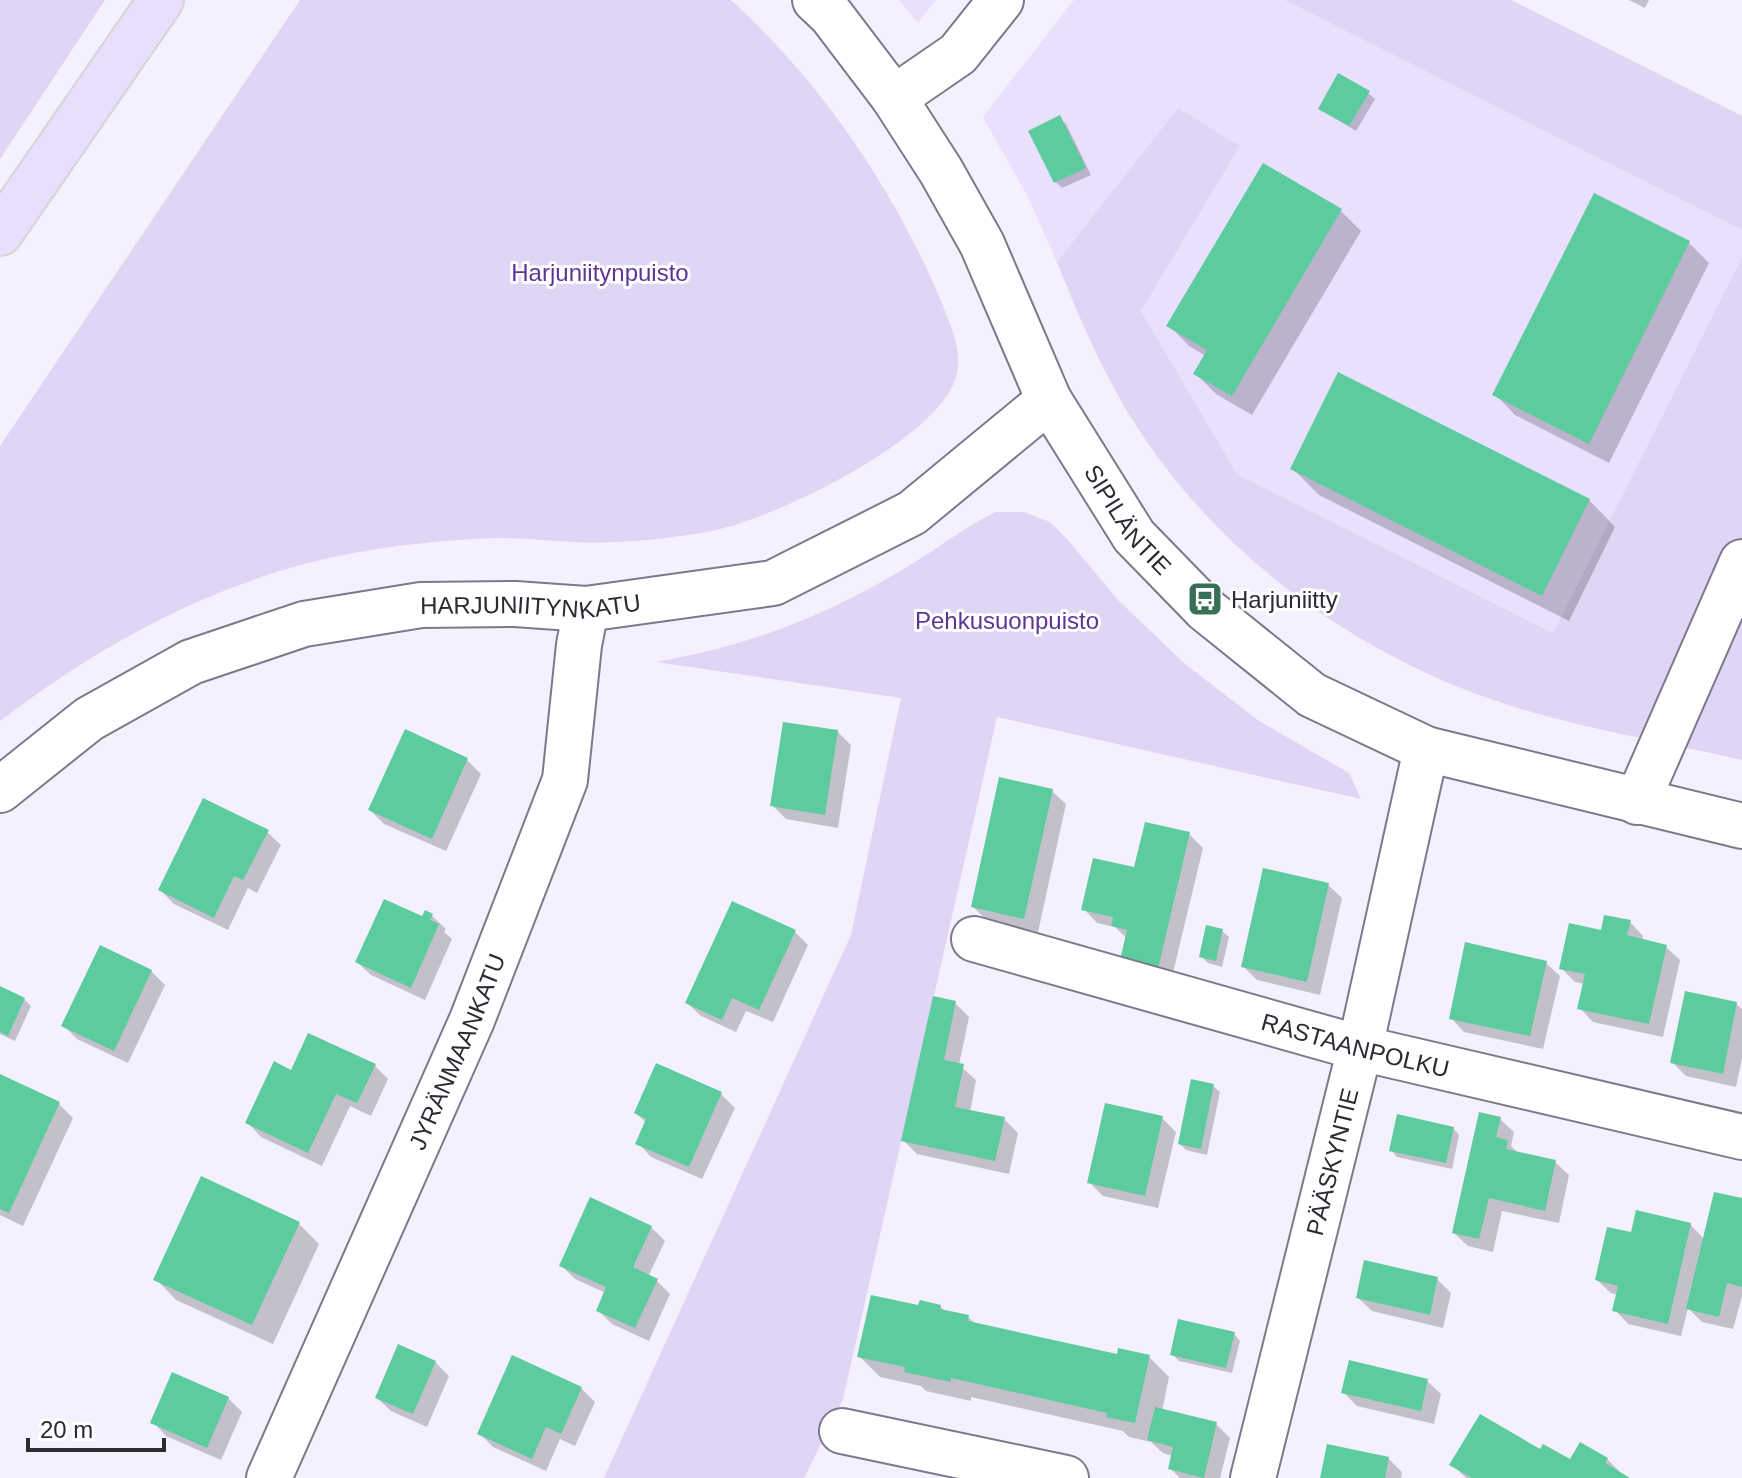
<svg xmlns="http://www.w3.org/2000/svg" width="1742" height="1478" font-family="Arial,sans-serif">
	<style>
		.built { fill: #e9e0fe }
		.green { fill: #dfd5f5 }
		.shadow { fill: #0003 }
		.building { fill: #5ccb9e }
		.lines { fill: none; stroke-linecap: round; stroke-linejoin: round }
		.minor-casing { stroke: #7e788d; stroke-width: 48 }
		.major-casing { stroke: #d5d4d6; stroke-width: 48 }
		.minor { stroke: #fff; stroke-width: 44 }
		.major { stroke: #e8dffd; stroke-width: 44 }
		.labels { text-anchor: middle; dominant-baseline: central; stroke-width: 6; stroke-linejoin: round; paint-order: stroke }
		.park-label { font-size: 24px; fill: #5d3596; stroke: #fff }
		.street-label { font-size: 24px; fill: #2c2a32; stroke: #fff }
		.poi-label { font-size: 24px; fill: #2c2a32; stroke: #fff; text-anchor: start }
	</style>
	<rect width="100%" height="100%" fill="#f4f0fe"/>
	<path class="built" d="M899,0H936L918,23Z
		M1074,0H1284L1742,230V257L1553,633L1237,474L1141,311L1240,146L1178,109L1057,262L1028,197L983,117Z"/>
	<path class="green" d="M0,0H105L0,159Z
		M300,0H731C821,82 894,189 941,301C950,325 962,347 957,373C944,438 772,520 711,531C680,537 645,541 614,542C576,545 538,538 501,538C448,539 395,545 343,555C216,581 102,643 0,721V446Z
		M1284,0H1511L1742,116V230Z
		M1178,108L1240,146L1141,311L1237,474L1553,633L1742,257V760C1652,739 1552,724 1466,690C1335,638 1217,549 1139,430C1105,378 1080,320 1057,262Z
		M996,512H1024L1050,522L1066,538L1118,600L1185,664L1259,721L1349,773L1361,799L997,717L843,1399L804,1478H604L851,935L901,698L656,662C749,646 826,616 907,567C937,549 964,527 996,512Z"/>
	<path class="shadow" d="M1629,0H1649L1645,8Z
		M1368,93L1375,99L1356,131L1320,109Z
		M1059,118L1066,124L1091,175L1062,188L1056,182Z
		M1264,165L1341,211L1361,231L1252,415L1216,394L1196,374L1206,356L1189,346L1169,325Z
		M1689,243L1709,263L1609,463L1515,415L1495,394Z
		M1292,468L1589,500L1615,527L1569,621L1319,495Z
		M837,731L851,745L838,828L786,819L772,805Z
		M406,732L467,760L481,774L446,851L384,824L370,810Z
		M1052,791L1066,804L1038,932L987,920L973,907Z
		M267,832L281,845L257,893L248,888L228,930L174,904L160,890Z
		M1189,834L1203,848L1171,981L1115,927L1097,923L1084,909L1135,870Z
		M1328,885L1342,898L1320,995L1257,980L1243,966Z
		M426,913L432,916L446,929L444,932L452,939L425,1000L371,975L357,962L423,919Z
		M1630,922L1643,936L1642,941L1666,947L1680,960L1663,1037L1593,1022L1580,1008L1585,984L1575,982L1561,968L1603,933Z
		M794,931L808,945L773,1022L746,1011L736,1032L701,1016L687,1003Z
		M1222,931L1229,937L1222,967L1208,963L1201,956Z
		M1546,963L1560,976L1543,1049L1464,1032L1451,1018Z
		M151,971L165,985L128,1063L77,1039L64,1026Z
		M0,988L24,999L31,1006L15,1041L0,1034Z
		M955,1003L969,1017L959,1065L976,1080L970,1112L1004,1119L1018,1133L1009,1174L917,1154L904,1141Z
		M1736,1004L1742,1009V1058L1736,1087L1686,1076L1672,1062Z
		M374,1065L388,1079L371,1116L350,1106L322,1166L261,1137L248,1123L292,1072Z
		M657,1065L721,1094L735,1108L702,1179L651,1157L638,1143L646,1123L636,1113Z
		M1,1077L59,1104L73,1118L23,1226L0,1215Z
		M1213,1086L1220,1092L1207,1155L1186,1150L1180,1144Z
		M1162,1118L1176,1132L1158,1208L1103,1196L1089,1182Z
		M1500,1119L1514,1132L1511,1146L1519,1154L1555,1162L1569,1175L1559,1223L1502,1211L1493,1252L1468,1246L1454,1233Z
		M1453,1128L1459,1135L1452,1169L1397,1157L1391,1150Z
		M1742,1200V1296L1733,1329L1702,1322L1688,1308L1681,1336L1628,1324L1615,1310L1618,1295L1611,1293L1597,1280L1632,1235L1690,1224L1704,1239Z
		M299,1224L319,1244L273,1344L176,1300L156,1279Z
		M651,1227L665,1241L648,1277L656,1280L670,1294L649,1341L612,1324L598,1310L606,1293L575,1279L561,1265Z
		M1437,1279L1451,1293L1443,1328L1372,1311L1358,1298Z
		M940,1306L946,1312L968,1317L976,1324L1118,1357H1149L1169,1377L1162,1411L1216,1424L1230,1438L1220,1478H1180L1170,1468L1173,1456L1163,1453L1151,1442L1129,1437L1123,1431L971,1397V1401L926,1391L921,1386L880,1377L860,1357L919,1308Z
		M1234,1334L1240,1341L1232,1373L1179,1361L1172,1354Z
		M435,1362L449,1376L427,1427L391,1411L377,1398Z
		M1427,1381L1441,1394L1434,1424L1357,1406L1343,1392Z
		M581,1388L595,1402L575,1446L560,1439L546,1471L493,1447L479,1433Z
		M228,1398L242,1412L221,1460L166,1436L153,1422Z
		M1541,1452L1570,1462L1607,1459L1626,1478H1466L1452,1464Z
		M1388,1458L1402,1472L1401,1478H1322Z"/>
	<path class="building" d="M1338,73L1370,91L1349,126L1318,109Z
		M1060,115L1086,168L1054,183L1028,131Z
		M1263,163L1342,209L1232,396L1193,374L1207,350L1166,326Z
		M1594,193L1690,241L1589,444L1492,395Z
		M1338,372L1590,499L1542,596L1290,469Z
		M783,722L838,730L825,815L770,806Z
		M405,729L468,758L432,839L368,810Z
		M999,777L1053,789L1024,919L971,907Z
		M203,798L269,830L243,880L234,876L214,918L158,890Z
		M1145,822L1190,832L1158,969L1120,960L1127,930L1111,926L1113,917L1081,910L1093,858L1134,867Z
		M1263,868L1329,883L1307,982L1241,967Z
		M384,899L422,916L425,910L433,914L430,920L439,924L411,988L355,962Z
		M732,901L796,930L759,1010L732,998L722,1020L685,1003Z
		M1604,915L1631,920L1627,935L1667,945L1649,1024L1577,1009L1585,974L1559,969L1569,923L1601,930Z
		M1206,925L1223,929L1216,961L1199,957Z
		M1465,942L1547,961L1530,1036L1449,1019Z
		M100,945L152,970L114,1051L61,1026Z
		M0,986L25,998L8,1036L0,1032Z
		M1685,991L1737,1002L1723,1074L1670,1063Z
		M933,996L956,1001L944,1060L964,1064L955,1107L1005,1117L995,1161L901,1141Z
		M308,1033L376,1064L357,1103L336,1094L308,1153L245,1123L274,1061L291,1070Z
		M656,1063L722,1092L689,1167L635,1144L646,1119L634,1113Z
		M0,1074L60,1102L9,1213L0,1209Z
		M1191,1079L1214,1084L1201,1149L1178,1144Z
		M1105,1103L1163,1116L1145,1196L1087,1183Z
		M1479,1112L1501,1117L1496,1137L1508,1140L1506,1149L1556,1160L1545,1211L1489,1198L1479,1239L1452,1233Z
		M1397,1114L1454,1127L1446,1163L1389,1151Z
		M201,1176L300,1222L252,1325L153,1280Z
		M1714,1192L1742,1198V1287L1727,1283L1719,1317L1686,1309Z
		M590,1197L652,1226L633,1267L658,1279L635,1328L596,1311L606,1287L559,1266Z
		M1636,1210L1691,1223L1668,1324L1612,1311L1618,1286L1595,1280L1607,1227L1631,1232Z
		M1364,1260L1438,1277L1430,1315L1356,1298Z
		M871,1295L918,1305L920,1300L941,1305L940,1309L969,1315L968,1321L1117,1354L1118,1348L1150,1355L1135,1423L1106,1417L1107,1413L951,1378V1382L904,1372L905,1367L857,1357Z
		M1178,1319L1235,1332L1226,1368L1170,1355Z
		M398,1344L436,1361L413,1414L375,1398Z
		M512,1355L582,1387L561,1434L546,1427L532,1459L477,1434Z
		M1349,1360L1428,1379L1421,1411L1341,1393Z
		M172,1372L229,1397L207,1448L150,1423Z
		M1155,1407L1217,1422L1204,1478L1168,1469L1173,1447L1147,1440Z
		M1480,1414L1540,1449L1543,1444L1570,1459L1580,1442L1608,1458L1605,1463L1630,1478H1472L1449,1465Z
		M1327,1444L1389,1457L1385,1478H1320Z"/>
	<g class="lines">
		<defs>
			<g id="minor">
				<path id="s1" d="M815,0L831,15L894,98L941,171L982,244L1049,400L1134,536L1205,609L1312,695L1426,749L1742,826"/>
				<path d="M894,98L958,54L1001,0"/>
				<path id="s2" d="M0,790L89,719L191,662L304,624L421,605L515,604L586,609L773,583L912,513L1049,400"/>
				<path d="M1637,802L1742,562"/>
				<path id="s3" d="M974,939L1360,1048L1742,1137"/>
				<path d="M842,1431L1066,1478"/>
				<path id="s4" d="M269,1478L472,1020L565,780L579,645L586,609"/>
				<path id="s5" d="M1253,1478L1360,1048L1426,749"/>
			</g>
			<path id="major" d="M0,233L161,0"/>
		</defs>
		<use href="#minor" class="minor-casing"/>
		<use href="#major" class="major-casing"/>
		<use href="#minor" class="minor"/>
		<use href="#major" class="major"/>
	</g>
	<defs>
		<symbol id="bus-square" viewBox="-11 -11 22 22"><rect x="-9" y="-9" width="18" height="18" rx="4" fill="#376f57" stroke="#fff"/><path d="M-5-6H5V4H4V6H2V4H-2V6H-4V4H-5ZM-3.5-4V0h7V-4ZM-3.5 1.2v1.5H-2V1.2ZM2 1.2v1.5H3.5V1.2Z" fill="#fff"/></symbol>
	</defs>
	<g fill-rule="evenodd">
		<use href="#bus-square" x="1185" y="579" width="40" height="40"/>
	</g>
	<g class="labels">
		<g class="park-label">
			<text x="600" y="272">Harjuniitynpuisto</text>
			<text x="1007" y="620">Pehkusuonpuisto</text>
		</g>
		<g class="street-label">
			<text stroke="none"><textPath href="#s1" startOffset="610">SIPILÄNTIE</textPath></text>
			<text stroke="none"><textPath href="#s2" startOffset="578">HARJUNIITYNKATU</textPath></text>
			<text stroke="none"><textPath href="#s3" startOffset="396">RASTAANPOLKU</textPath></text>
			<text stroke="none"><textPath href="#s4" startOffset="466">JYRÄNMAANKATU</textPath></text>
			<text stroke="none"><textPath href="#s5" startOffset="326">PÄÄSKYNTIE</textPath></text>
		</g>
		<g class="poi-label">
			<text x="1231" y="599">Harjuniitty</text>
		</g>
	</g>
	<path d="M28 1438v12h136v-12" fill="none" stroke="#2c2a32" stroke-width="4"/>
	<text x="40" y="1438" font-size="24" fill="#2c2a32" stroke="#ffffff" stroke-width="6" paint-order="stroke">20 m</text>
</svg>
